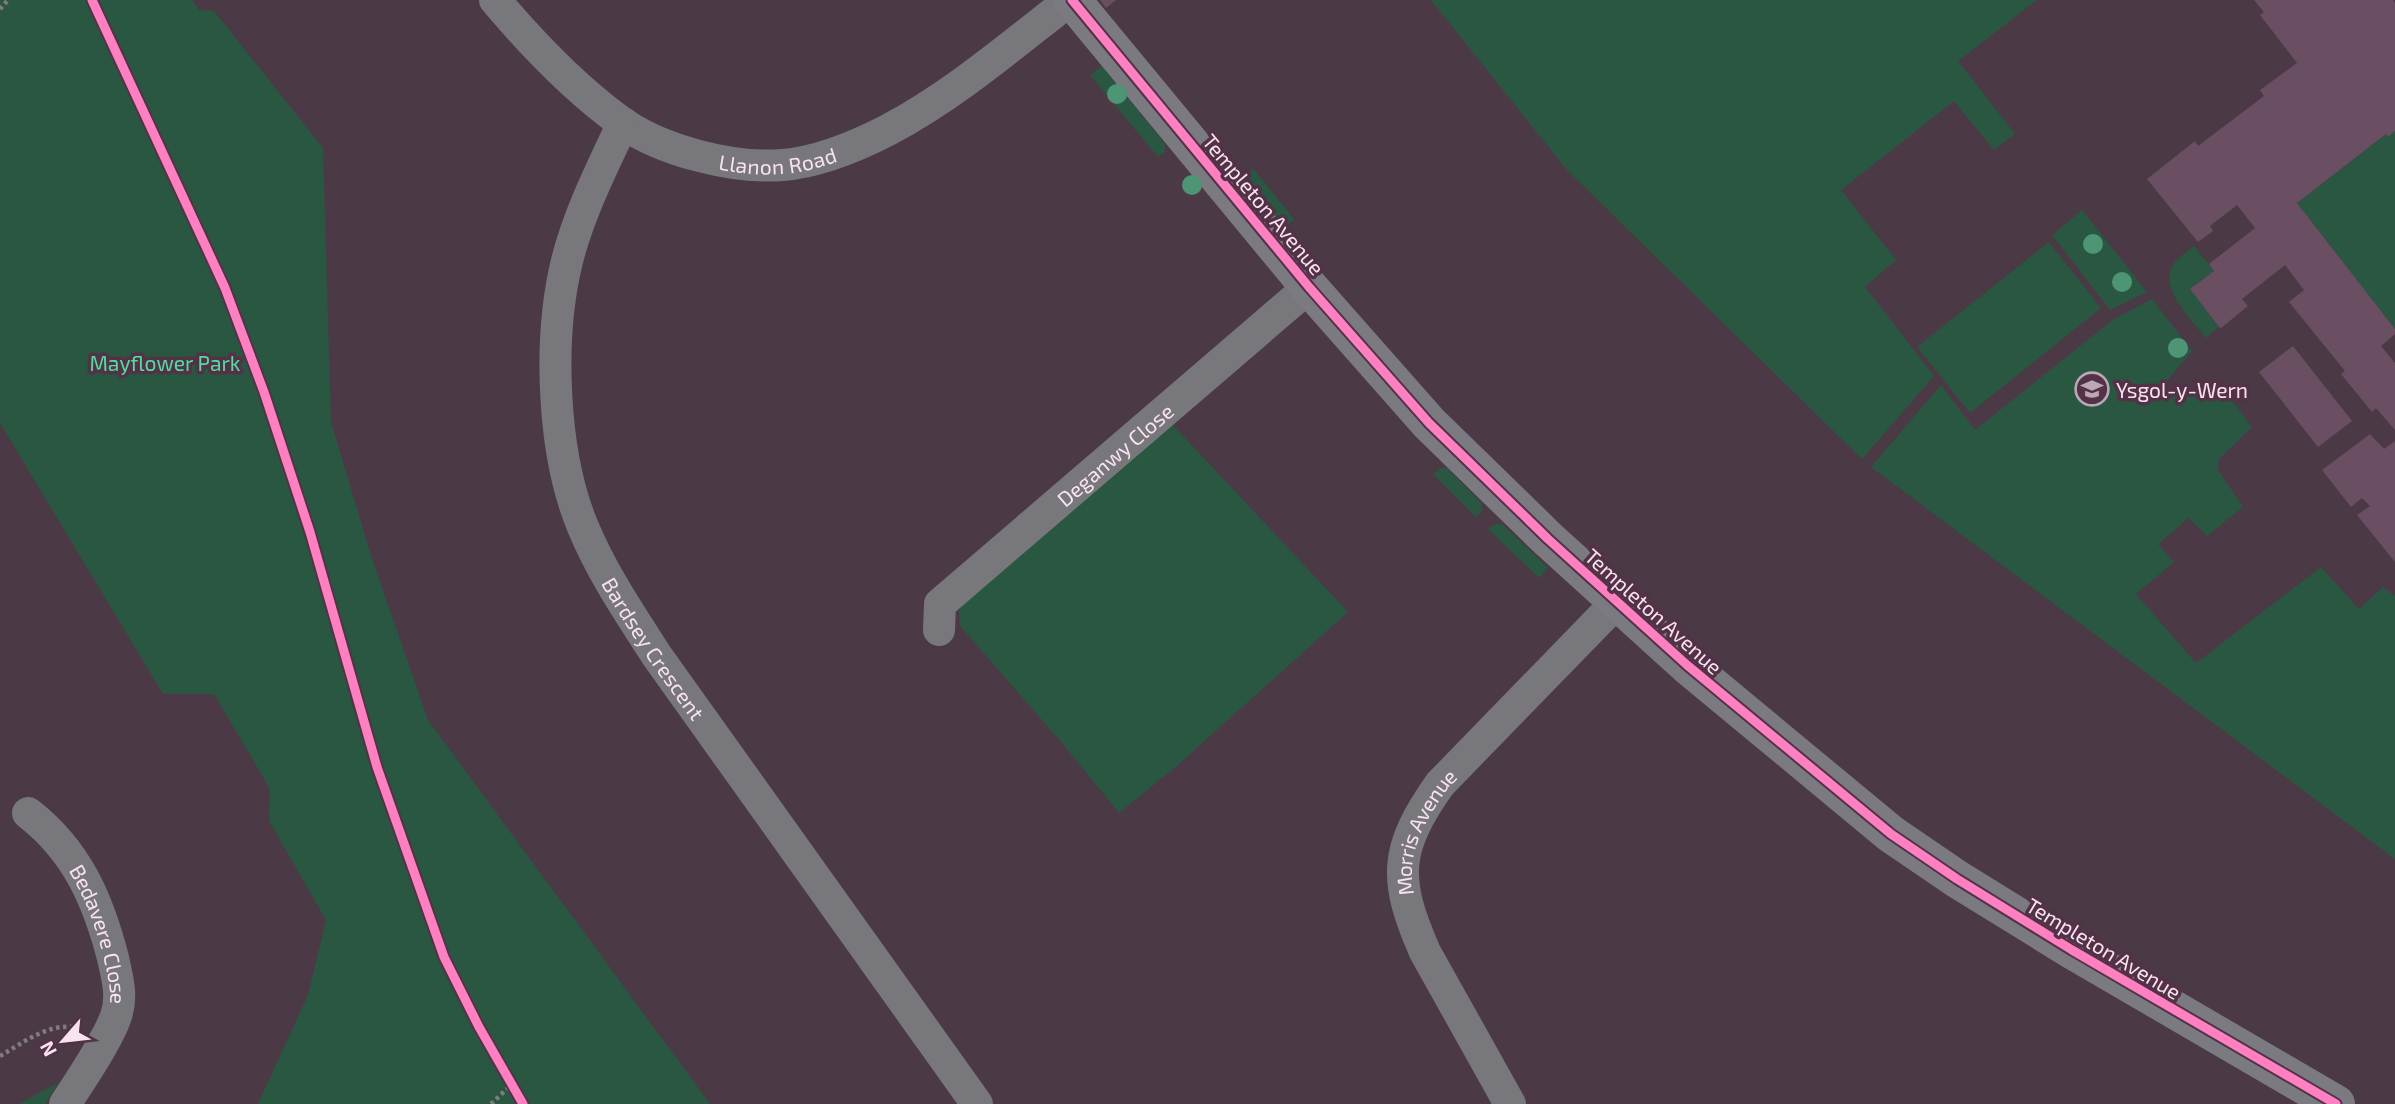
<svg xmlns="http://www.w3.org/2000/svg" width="2395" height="1104" font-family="'Exo 2',sans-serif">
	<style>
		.green { fill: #295742 }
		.building { fill: #6a4e62 }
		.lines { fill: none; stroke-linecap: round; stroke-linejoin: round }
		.path { stroke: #7f7b80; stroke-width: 4.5; stroke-dasharray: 3.5 3.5; stroke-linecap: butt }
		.street { stroke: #77777c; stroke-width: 32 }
		.secondary { stroke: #7a7a80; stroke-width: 38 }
		.cycleway-casing { stroke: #533248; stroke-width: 13 }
		.cycleway { stroke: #ff80c0; stroke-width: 9 }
		.tree { fill: #4e9576 }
		.labels { text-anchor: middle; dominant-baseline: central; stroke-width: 7; stroke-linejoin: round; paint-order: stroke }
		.street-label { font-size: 21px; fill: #f9e3f0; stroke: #533248 }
		.park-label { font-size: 21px; fill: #50df9f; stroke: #533248 }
		.poi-label { font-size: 21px; fill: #f9e3f0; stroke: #533248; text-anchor: start }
	</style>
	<rect width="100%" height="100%" fill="#4b3a45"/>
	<path class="green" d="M0,0H192L199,10L214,11L323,148L331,422L372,559L428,720L710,1104H258L308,995L326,920L269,821L270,789L214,694H163L0,423Z
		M1431,0H2037L1958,61L2015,134L1994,150L1954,101L1841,190L1896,260L1865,287L1934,376L1862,459L1567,170Z
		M1102,66L1165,144V152L1158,157L1090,75Z
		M2395,131V329L2297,203L2386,134L2388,137Z
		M1253,168L1294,219L1284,228L1242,177Z
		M2082,210L2147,292L2110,310L2052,235Z
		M2049,242L2101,308L1970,413L1917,347Z
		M2194,246L2214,271L2190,289L2219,327L2206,338C2193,321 2158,288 2173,265C2177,258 2187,252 2194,246Z
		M2152,299L2192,351L2165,383L2176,396C2223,379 2225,391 2252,427L2218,460V470L2243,507L2207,536L2189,518L2158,544L2174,562L2136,594L2196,663L2321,567L2359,609L2383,587L2395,596V859L1871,467L1941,385L1975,430L2114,319Z
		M1170,422L1348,612L1179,764L1119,813L1062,743L960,626L959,609L966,596Z
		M1440,468H1447L1481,503L1482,511L1476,517L1433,474Z
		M1495,524H1502L1548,568L1539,578L1488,529Z
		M59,1082L45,1104H19Z"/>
	<path class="building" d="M1100,0H1116L1106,8Z
		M2254,0H2393L2395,3V131L2388,137L2386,134L2297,203L2395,329V334L2381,346L2395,363V430L2376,408L2372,412L2341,374L2345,371L2289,302L2304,290L2285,265L2242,299L2248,306L2221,328L2219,327L2190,289L2214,271L2209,264L2255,228L2237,205L2210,226L2213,231L2198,242L2147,179L2195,141L2198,146L2264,96L2260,90L2297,63L2260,15L2264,12Z
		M2293,346L2352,421L2318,447L2259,372Z
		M2370,434L2384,449L2395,441V562L2357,515L2370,506L2362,498L2351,507L2322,470Z"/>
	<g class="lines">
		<path class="path" d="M0,9L8,0
			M0,1056C23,1043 46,1024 74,1027
			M491,1104L511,1085"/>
		<g class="street">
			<path id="s1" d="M495,0C533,45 573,87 621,122C662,151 733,169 783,165C818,162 857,146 888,130C954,95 1012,45 1070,0"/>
			<path id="s2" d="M623,123C602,168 579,213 567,261C548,338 552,453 583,527C602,573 630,614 657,656L977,1104"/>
			<path id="s3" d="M939,630L940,604L1309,287"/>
			<path id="s4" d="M28,813C77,851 98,900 113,958C117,977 123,996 116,1016C108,1040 80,1081 65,1104"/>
			<path id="s5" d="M1510,1104L1425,952C1393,879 1394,849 1440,784L1616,603"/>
		</g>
		<path class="secondary" d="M1072,0L1309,287L1429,423L1548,539L1687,665L1891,834L1957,879L2072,950L2336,1104"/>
		<defs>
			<path id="cycleway" d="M92,0L225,288L264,392L310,532L377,767L444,957L479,1027L523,1104
				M1072,0L1309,287L1429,423L1548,539L1687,665L1891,834L1957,879L2072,950L2336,1104"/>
		</defs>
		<use href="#cycleway" class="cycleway-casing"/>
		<use href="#cycleway" class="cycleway"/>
	</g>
	<g class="tree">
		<circle cx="1117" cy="94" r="10"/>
		<circle cx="1192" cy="185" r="10"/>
		<circle cx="2093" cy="244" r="10"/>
		<circle cx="2122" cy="282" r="10"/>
		<circle cx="2178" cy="348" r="10"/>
	</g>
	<defs>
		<symbol id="school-ring" viewBox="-11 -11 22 22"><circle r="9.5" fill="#533248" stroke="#bca8b4" stroke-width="1.5"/><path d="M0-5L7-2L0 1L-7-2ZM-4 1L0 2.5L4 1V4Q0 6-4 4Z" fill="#bca8b4"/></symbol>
	</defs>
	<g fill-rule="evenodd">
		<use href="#school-ring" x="2073" y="370" width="38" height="38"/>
	</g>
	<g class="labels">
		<g class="street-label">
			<text stroke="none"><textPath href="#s1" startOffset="341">Llanon Road</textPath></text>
			<text transform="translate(1264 204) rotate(50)">Templeton Avenue</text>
			<text stroke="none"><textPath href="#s3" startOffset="256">Deganwy Close</textPath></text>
			<text transform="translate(1654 611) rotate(42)">Templeton Avenue</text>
			<text stroke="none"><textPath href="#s2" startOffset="560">Bardsey Crescent</textPath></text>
			<text stroke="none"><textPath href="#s5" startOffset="303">Morris Avenue</textPath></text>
			<text stroke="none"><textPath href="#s4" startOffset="145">Bedavere Close</textPath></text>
			<text transform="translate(2104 948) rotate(31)">Templeton Avenue</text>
		</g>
		<g class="park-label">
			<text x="165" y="362">Mayflower Park</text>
		</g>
		<g class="poi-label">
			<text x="2116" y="389">Ysgol-y-Wern</text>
		</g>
	</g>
	<g transform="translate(63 1041) rotate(242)" stroke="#533248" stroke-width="5" paint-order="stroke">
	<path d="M0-5L12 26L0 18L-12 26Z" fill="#f9e3f0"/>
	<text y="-10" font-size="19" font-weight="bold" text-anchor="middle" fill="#f9e3f0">N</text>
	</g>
</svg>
